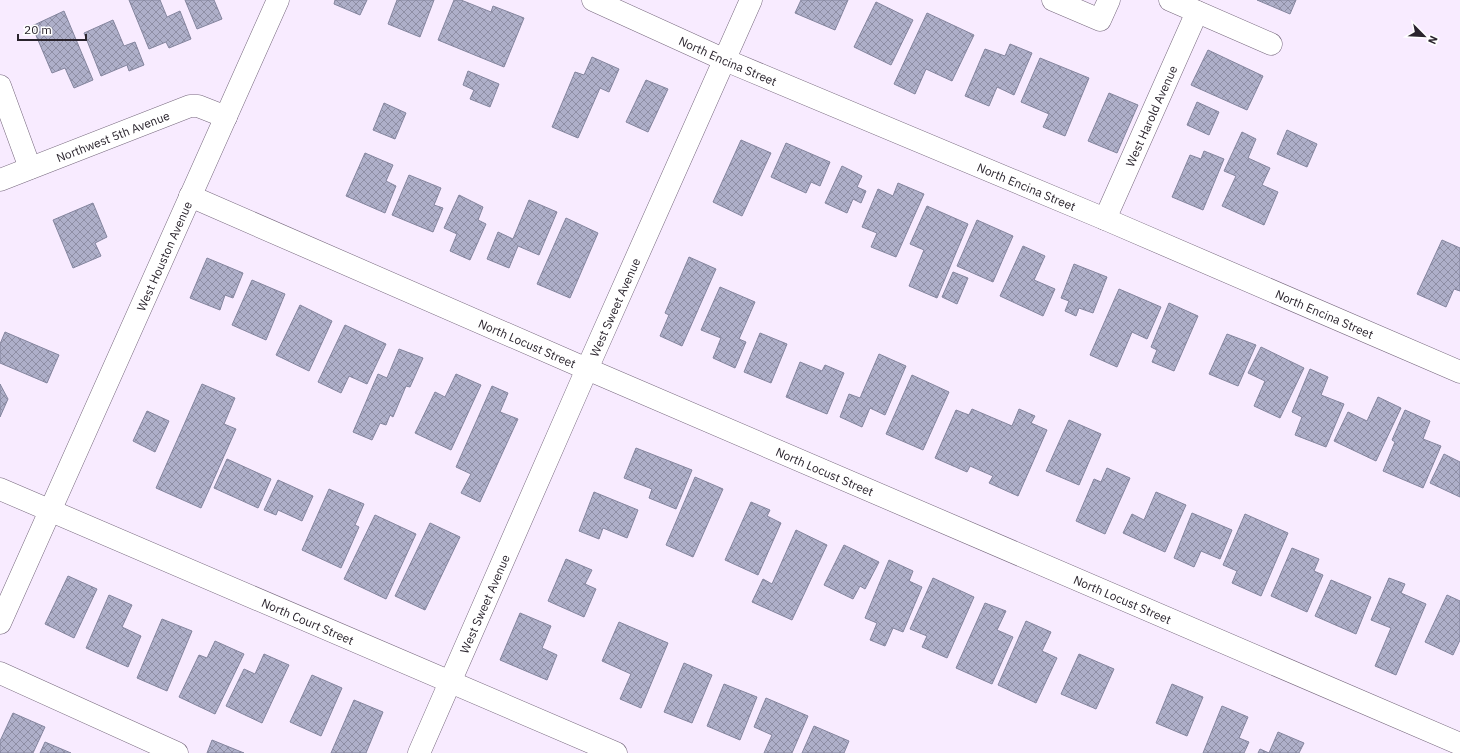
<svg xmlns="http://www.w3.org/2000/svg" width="1460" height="753" font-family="'IBM Plex Sans',sans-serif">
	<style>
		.building { fill: url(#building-cross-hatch); stroke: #84859e }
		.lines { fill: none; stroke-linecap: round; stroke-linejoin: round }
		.minor-casing { stroke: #76687d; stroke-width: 23 }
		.major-casing { stroke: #76687d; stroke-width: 23 }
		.minor { stroke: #fff; stroke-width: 22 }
		.major { stroke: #fff; stroke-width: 22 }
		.labels { text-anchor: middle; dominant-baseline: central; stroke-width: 3.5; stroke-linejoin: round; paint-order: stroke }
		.street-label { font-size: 12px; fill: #2a242d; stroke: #fff }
	</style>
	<defs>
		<pattern id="building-cross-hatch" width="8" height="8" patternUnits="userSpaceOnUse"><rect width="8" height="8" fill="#aeafc9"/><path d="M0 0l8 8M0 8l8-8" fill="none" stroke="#8e8ea4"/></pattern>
	</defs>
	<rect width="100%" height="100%" fill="#f8ebff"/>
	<path class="building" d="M129,0H160L167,17L180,11L191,39L169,48L166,42L149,49Z
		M185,0H214L222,19L197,29Z
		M335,0H367L360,15L334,4Z
		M397,0H434L420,37L388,24Z
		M454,0H461L491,12L493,6L524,18L504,67L438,40Z
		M801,0H848L835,30L795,13Z
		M1257,0H1296L1290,14Z
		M876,2L913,20L891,65L854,47Z
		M64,11L93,80L74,88L65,68L52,73L32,26Z
		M927,13L974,35L952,81L926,69L915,94L894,84Z
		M113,20L124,46L135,42L144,65L129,71L127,65L101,76L84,33Z
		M1010,44L1032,53L1014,95L997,87L989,106L965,96L985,49L1005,56Z
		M1208,50L1263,76L1247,110L1191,85Z
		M592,57L619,69L609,92L600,88L578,138L552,127L575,72L584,75Z
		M1040,58L1089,78L1065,136L1043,127L1049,114L1021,102Z
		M468,71L499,84L490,107L470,99L474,90L463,85Z
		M646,80L668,89L648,132L626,122Z
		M1109,93L1138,105L1117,153L1088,141Z
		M1197,102L1219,112L1209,135L1187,125Z
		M384,103L406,113L395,139L373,130Z
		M1287,130L1317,144L1307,167L1277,154Z
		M1242,132L1256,139L1248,158L1270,168L1262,185L1278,192L1264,225L1222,206L1236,176L1224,171Z
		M741,140L771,153L742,216L713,202Z
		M786,143L830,162L820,186L811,182L806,193L771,177Z
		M1204,151L1224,159L1203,210L1172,197L1190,155L1201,159Z
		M365,153L393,165L386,181L396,186L385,213L346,196Z
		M842,166L862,176L857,187L866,191L861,203L853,199L847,213L825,203Z
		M409,175L441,188L434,205L443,208L433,232L392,215Z
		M898,183L924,194L896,257L871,247L877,233L862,227L878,189L893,196Z
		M459,195L483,207L478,220L486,224L470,260L450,251L457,234L444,228Z
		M529,200L557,212L539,255L518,246L509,268L487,259L498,232L513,239Z
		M93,203L107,237L95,243L101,256L73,268L53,220Z
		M927,206L968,224L937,298L909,286L924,250L910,244Z
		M566,218L598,233L570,298L537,284Z
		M977,220L1013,236L993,282L957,266Z
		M1442,240L1460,248V291L1454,289L1446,307L1417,294Z
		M1023,246L1045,256L1034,280L1055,289L1043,316L1000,296Z
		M689,257L716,269L682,346L660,336L669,315L665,313Z
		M207,258L243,273L233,298L225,295L220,310L190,298Z
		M1074,264L1107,277L1093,313L1079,308L1076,316L1065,311L1069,301L1061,298Z
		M953,272L968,278L957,304L942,297Z
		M252,280L285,294L266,340L232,325Z
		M720,287L755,302L739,339L746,342L735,368L713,358L721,338L701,330Z
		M1119,289L1161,307L1147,339L1132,332L1117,367L1090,355Z
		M1169,303L1198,316L1174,371L1152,362L1157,350L1151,347Z
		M300,305L332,321L309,371L276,355Z
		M345,325L386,344L367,384L349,376L341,393L318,382Z
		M5,332L59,355L47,383L0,363V344Z
		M760,333L787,344L771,383L744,372Z
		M1227,334L1256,345L1238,386L1209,374Z
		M1261,347L1304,368L1280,418L1254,406L1265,381L1248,373Z
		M399,349L423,358L410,387L406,386L393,417L390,415L386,425L380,423L372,440L353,432L378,374L387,378Z
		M879,354L906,366L885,415L870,408L862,427L840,417L849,394L860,398Z
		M800,362L822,371L825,365L844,373L827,414L786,397Z
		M1310,369L1328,377L1321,395L1344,404L1326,447L1295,435L1302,417L1292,412Z
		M456,374L481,385L451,450L415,433L435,392L445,397Z
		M912,375L949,392L923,450L886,434Z
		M0,384L8,399L0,417Z
		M202,384L235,398L224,424L236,429L201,508L156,488Z
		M492,386L508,393L500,412L518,419L480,502L461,493L471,474L456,467Z
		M1378,397L1401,408L1376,461L1334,441L1348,412L1367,421Z
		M972,409L1012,426L1019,409L1035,416L1031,423L1047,430L1018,496L989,483L993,476L970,466L967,472L935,458L956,410L969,415Z
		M1405,410L1430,421L1423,439L1441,446L1423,488L1383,471L1395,442L1392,440Z
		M147,411L169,421L155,452L133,441Z
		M1069,420L1101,434L1079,485L1046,471Z
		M636,448L692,470L676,509L649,498L652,489L624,478Z
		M1444,454L1460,462V497L1430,483Z
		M227,459L271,479L258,508L214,488Z
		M1107,468L1130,478L1105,534L1076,521L1094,479L1101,482Z
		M695,477L723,489L693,557L666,545Z
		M278,480L313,496L302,521L278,510L276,515L264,510Z
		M329,489L364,504L355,525L359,527L341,568L302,550Z
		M594,492L638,510L627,538L603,528L599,539L579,531Z
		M1156,492L1186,505L1165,552L1123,533L1132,514L1144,520Z
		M751,502L770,510L767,516L781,523L758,575L725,560Z
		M1192,513L1232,530L1220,559L1201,551L1194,567L1174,558Z
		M1245,514L1288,533L1261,596L1232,583L1237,571L1223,565Z
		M375,515L416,534L386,599L344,579Z
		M430,523L460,537L425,610L395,596Z
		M796,530L827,545L792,620L752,602L763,579L772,584Z
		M844,545L879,562L865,589L860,586L853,599L824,585Z
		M1292,548L1319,559L1314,571L1323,575L1307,612L1271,596Z
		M566,559L592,570L585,584L596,589L584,617L548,601Z
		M889,560L913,571L909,581L922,587L903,632L893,628L885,646L870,640L877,623L865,618Z
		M68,576L97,589L74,638L45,624Z
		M933,578L974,597L947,658L922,647L927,636L910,629Z
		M1389,578L1405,584L1401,593L1426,604L1396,675L1375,666L1391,628L1371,620Z
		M1331,580L1371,597L1356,634L1315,616Z
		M109,595L132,605L122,627L141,636L128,667L86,648Z
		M1447,595L1460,601V640L1453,655L1425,642Z
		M985,603L1006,611L997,630L1013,637L992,684L956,668Z
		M520,613L551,626L542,648L557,655L547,680L500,660Z
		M162,619L192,631L167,691L137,678Z
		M1026,621L1051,632L1042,651L1057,658L1036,703L998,685Z
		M619,622L668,643L641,708L620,699L631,674L602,661Z
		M215,641L244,654L215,714L179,697L199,655L207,658Z
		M264,654L289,665L262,723L226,706L244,669L255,674Z
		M1079,654L1114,669L1096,709L1061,694Z
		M684,663L712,675L692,723L664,712Z
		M312,675L342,688L321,736L290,722Z
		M724,684L757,697L740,740L707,726Z
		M1172,684L1203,697L1187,736L1156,723Z
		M766,698L808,716L792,753H764L772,735L754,727Z
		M354,700L383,712L366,753H331Z
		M1222,706L1248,717L1239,738L1249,742L1244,753H1203Z
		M13,713L45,727L33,753H0V741Z
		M814,726L849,741L844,753H802Z
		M1278,732L1304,743L1299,753H1258L1260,749L1269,753Z
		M212,740L244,753H207Z
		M45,742L71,753H40Z"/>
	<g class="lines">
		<defs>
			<g id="minor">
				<path id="s1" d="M593,0L725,60L1105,219L1460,372"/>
				<path d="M1053,0L1100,20L1109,0"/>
				<path d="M1170,0L1271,44"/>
				<path d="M0,86L30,168"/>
				<path id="s2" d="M0,180L190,106H198L226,117"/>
				<path id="s3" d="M190,196L587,369L1460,744"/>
				<path id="s4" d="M1105,219L1197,12"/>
				<path id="s5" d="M0,489L616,753"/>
				<path d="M0,673L177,753"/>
				<path id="s6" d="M419,753L587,369L751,0"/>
			</g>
			<g id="major">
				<path id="s7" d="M0,623L278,0"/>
			</g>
		</defs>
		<use href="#minor" class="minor-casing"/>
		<use href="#major" class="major-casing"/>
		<use href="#minor" class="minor"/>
		<use href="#major" class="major"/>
	</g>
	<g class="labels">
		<g class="street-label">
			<text stroke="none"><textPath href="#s1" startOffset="148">North Encina Street</textPath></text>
			<text stroke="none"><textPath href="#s4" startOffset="113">West Harold Avenue</textPath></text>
			<text stroke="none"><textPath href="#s2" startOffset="121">Northwest 5th Avenue</textPath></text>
			<text stroke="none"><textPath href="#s1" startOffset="472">North Encina Street</textPath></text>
			<text stroke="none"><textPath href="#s7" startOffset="402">West Houston Avenue</textPath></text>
			<text stroke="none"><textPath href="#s6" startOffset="487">West Sweet Avenue</textPath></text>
			<text stroke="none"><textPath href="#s1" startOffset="796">North Encina Street</textPath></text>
			<text stroke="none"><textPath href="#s3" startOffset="368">North Locust Street</textPath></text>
			<text stroke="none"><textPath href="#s3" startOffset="692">North Locust Street</textPath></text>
			<text stroke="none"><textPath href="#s3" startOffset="1016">North Locust Street</textPath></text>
			<text stroke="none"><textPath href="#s6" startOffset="163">West Sweet Avenue</textPath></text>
			<text stroke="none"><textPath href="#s5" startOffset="335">North Court Street</textPath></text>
		</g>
	</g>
	<g transform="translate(1424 36) rotate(114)" stroke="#ffffff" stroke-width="3" paint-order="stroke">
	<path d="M0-3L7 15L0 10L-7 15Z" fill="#2a242d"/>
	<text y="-6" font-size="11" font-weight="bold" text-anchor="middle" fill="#2a242d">N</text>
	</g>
	<path d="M18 34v6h68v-6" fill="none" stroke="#2a242d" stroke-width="2"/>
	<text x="24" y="34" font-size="12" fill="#2a242d" stroke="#ffffff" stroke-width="3" paint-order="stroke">20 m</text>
</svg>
